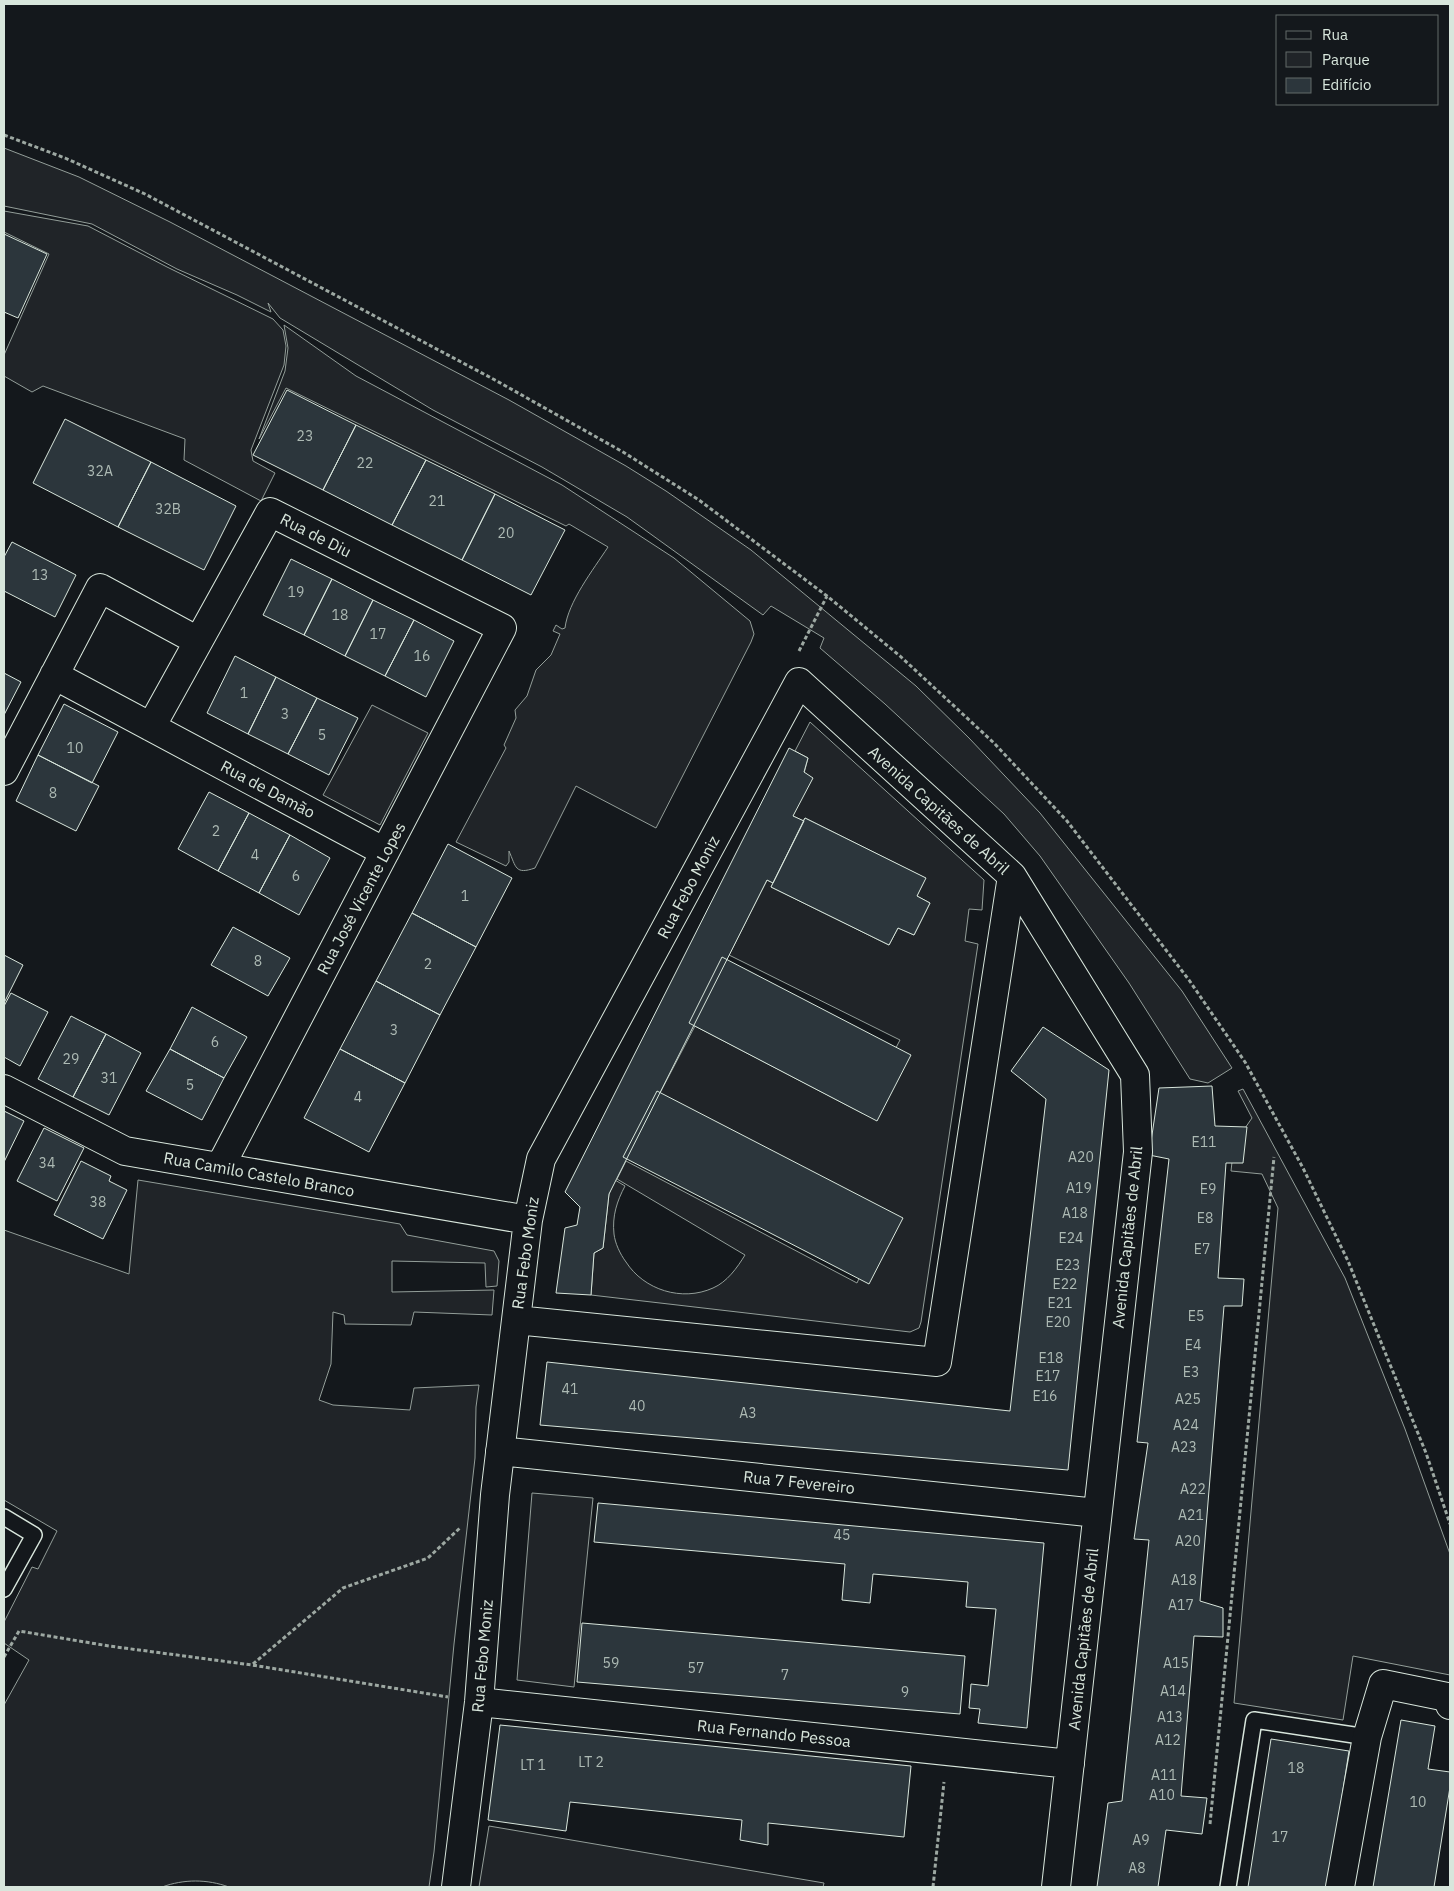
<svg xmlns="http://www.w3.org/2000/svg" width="1454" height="1891" font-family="'IBM Plex Sans',sans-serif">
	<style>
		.green { fill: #202428; stroke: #939e99 }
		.building { fill: #2c363c; stroke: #d8e6dc }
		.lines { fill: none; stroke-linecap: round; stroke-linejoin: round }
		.lane-casing { stroke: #d8e6dc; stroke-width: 18 }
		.street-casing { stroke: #d8e6dc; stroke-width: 30 }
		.path { stroke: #9da8a2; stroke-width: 3; stroke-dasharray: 4 2.5; stroke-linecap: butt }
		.lane { stroke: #14181c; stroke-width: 15 }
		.street { stroke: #14181c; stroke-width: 28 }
		.labels { text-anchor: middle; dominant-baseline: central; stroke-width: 4; stroke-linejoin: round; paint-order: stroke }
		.number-label { font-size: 14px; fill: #adbab4 }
		.street-label { font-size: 16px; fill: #d8e6dc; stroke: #14181c }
	</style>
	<rect width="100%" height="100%" fill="#14181c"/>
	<path class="green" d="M4,148L79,177L170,222L509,400L626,466L666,491L751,550L916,686L969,738L1040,813L1182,991L1232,1068L1208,1083L1190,1079L1129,983L1040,856L1004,814L885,704L820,648L824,638L771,606L763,615L627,517L542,467L433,410L280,318L268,303L271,312L237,295L177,269L92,224L4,206Z
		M4,211L88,226L167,267L273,319L283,330L286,346L284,365L251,450L253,461L275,473L261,501L184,460L185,439L43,386L32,392L4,376V355L49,254L4,232Z
		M284,325L356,376L562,485L674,558L750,621L754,634L751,642L656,828L576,786L535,868C515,875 516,867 509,851V862L506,866L456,842L506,748L504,745L516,718L515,710L527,696L536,670L551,655L560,634L553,631L556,625L562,629L565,628C568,602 593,570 608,547L569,524L566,526L286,388L259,439L285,371L288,348Z
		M372,705L428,733L380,825L323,795Z
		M810,722L984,880L982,910L969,909L965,941L978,944L921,1322L919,1328L910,1332L591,1295L594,1253L603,1248L609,1194L615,1180L625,1186C617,1201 612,1216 614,1234C615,1243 620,1254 626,1262C644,1290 682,1302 713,1288C727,1282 737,1268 745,1255L617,1179L626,1161L857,1283L866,1263L660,1093L695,1026L862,1113L900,1040L729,955L767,880L773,883L771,887L889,945L898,928L914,935L930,903L917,896L925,878L805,818L803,821L793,816L808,758L795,751Z
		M1243,1089L1345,1278L1405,1429L1450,1554V1675L1353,1656L1343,1720L1234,1703L1278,1208L1262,1174L1231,1171L1234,1144L1252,1118L1238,1091Z
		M138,1180L400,1224L407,1235L494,1251L499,1261L497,1286L486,1287L485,1263L392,1261V1292L494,1290L492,1315L414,1312L411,1325L345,1324L344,1315L333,1312L331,1364L319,1400L333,1405L410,1410L414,1388L479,1385L476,1407L475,1458L454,1644L434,1852L429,1887H229C207,1879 184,1879 162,1887H4V1705L29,1660L4,1643V1622L32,1567L38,1569L57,1531L4,1500V1230L129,1274Z
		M532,1493L593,1498L574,1687L517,1680Z
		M489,1826L824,1883L823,1887H479Z"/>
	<path class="building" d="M4,234L47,254L18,318L4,312Z
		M287,390L356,425L323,490L253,455Z
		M65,419L151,462L118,527L33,483Z
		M356,425L426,460L392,525L323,490Z
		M426,460L495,494L462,560L392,525Z
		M151,462L236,506L204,570L118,527Z
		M495,494L565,530L531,595L462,560Z
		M12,542L76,575L55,617L4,591V557Z
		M291,559L332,579L304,635L263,615Z
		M332,579L373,600L345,656L304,635Z
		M373,600L414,620L385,676L345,656Z
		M414,620L454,641L426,697L385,676Z
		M235,656L276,677L248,734L207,713Z
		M4,673L21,682L4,715Z
		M276,677L317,698L288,754L248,734Z
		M317,698L358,718L329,775L288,754Z
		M64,704L118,732L92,783L38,755Z
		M789,748L808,758L804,772L813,778L793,816L804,821L773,883L767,880L609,1194L603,1248L594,1253L591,1295L556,1293L565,1228L577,1225L580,1207L565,1192Z
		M38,755L99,786L76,831L16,801Z
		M209,792L249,813L218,871L178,849Z
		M249,813L290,835L259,893L218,871Z
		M805,818L926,878L917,896L930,903L914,935L898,928L889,945L771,887Z
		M290,835L330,858L299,915L259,893Z
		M448,844L512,878L476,947L412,913Z
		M412,913L476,947L440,1015L376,981Z
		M233,927L290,958L268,996L211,965Z
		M4,955L23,965L4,1003Z
		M722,957L911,1055L877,1121L689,1023Z
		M376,981L440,1015L405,1083L340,1049Z
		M11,993L48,1012L20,1066L4,1057V1006Z
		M192,1007L247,1037L224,1078L170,1049Z
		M71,1016L106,1034L73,1097L38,1079Z
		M1043,1027L1109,1070L1068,1470L540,1425L547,1362L1010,1411L1046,1099L1011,1071Z
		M106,1034L141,1053L109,1115L73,1097Z
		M170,1049L224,1078L202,1120L146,1091Z
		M340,1049L405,1083L369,1152L304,1118Z
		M1212,1086L1215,1126L1247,1127L1243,1163H1226L1218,1278L1244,1279L1242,1306H1224L1200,1601L1223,1608V1637L1194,1636L1181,1796L1207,1798L1202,1834L1166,1830L1158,1887H1097L1108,1803L1122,1801L1149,1540L1134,1539L1148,1443L1137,1442L1169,1159L1149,1155L1159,1088Z
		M657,1091L903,1218L869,1284L623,1157Z
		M4,1111L24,1121L4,1162Z
		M44,1128L84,1148L57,1201L17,1181Z
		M81,1161L111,1176L109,1181L127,1190L103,1239L54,1215Z
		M598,1503L1044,1543L1027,1728L978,1723L980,1709L969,1708L971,1684L988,1686L996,1609L966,1607L968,1582L873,1574L870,1603L842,1600L845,1564L594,1542Z
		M582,1623L965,1656L960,1714L577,1682Z
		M1401,1720L1435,1726L1428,1769L1450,1772V1787L1434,1887H1373Z
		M500,1725L911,1766L904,1837L768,1823V1845L740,1840L742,1820L570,1802L566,1831L488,1820Z
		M1271,1739L1349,1751L1328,1887H1248Z"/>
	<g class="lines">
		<defs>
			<path id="lane" d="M4,1517L34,1535L4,1589
				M1228,1887L1254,1720L1367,1737"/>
			<path id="street" d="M54,675L385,852
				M151,727L270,512L502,628L220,1167
				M4,771L100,588L198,641
				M4,1089L125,1151L528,1220
				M516,1320L937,1362L1012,876
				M500,1451L1097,1513
				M479,1702L1070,1764
				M456,1887L479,1702L495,1495L528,1220L541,1159L799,682L1012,876L1135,1075L1138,1152L1056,1887
				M1340,1887L1367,1737L1383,1684L1447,1697L1450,1705"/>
		</defs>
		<use href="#lane" class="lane-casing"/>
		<use href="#street" class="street-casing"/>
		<path class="path" d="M4,135L65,158L145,194L495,380L623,452L699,500L827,596L900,656L994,743L1067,821L1189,980L1245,1062L1303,1168L1348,1261L1426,1453L1450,1524
			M799,651L827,596
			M4,1657L19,1631L109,1646L252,1665L448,1697
			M253,1664L343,1588L428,1558L461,1527
			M1210,1824L1274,1157
			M933,1887L944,1782"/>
		<use href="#lane" class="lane"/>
		<use href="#street" class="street"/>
	</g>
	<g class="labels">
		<g class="number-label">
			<text x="305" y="436">23</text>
			<text x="365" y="463">22</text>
			<text x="100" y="471">32A</text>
			<text x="437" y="501">21</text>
			<text x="168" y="509">32B</text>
			<text x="506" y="533">20</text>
			<text x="40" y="575">13</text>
			<text x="296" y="592">19</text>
			<text x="340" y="615">18</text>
			<text x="378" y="634">17</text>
			<text x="422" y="656">16</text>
			<text x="244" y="693">1</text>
			<text x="285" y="714">3</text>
			<text x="322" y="735">5</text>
			<text x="75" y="748">10</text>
			<text x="53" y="793">8</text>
			<text x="216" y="831">2</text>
			<text x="255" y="855">4</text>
			<text x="296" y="876">6</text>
			<text x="465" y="896">1</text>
			<text x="258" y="961">8</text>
			<text x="428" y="964">2</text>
			<text x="394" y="1030">3</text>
			<text x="215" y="1042">6</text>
			<text x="71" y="1059">29</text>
			<text x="109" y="1078">31</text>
			<text x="190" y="1085">5</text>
			<text x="358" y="1097">4</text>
			<text x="1204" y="1142">E11</text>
			<text x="1081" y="1157">A20</text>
			<text x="47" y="1163">34</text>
			<text x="1079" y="1188">A19</text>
			<text x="1208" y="1189">E9</text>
			<text x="98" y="1202">38</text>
			<text x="1075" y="1213">A18</text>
			<text x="1205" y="1218">E8</text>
			<text x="1071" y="1238">E24</text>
			<text x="1202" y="1249">E7</text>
			<text x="1068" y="1265">E23</text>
			<text x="1065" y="1284">E22</text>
			<text x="1060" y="1303">E21</text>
			<text x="1196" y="1316">E5</text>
			<text x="1058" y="1322">E20</text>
			<text x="1193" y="1345">E4</text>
			<text x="1051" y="1358">E18</text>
			<text x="1191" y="1372">E3</text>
			<text x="1048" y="1376">E17</text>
			<text x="570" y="1389">41</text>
			<text x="1045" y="1396">E16</text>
			<text x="1188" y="1399">A25</text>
			<text x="637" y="1406">40</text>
			<text x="748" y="1413">A3</text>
			<text x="1186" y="1425">A24</text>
			<text x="1184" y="1447">A23</text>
			<text x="1193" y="1489">A22</text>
			<text x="1191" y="1515">A21</text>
			<text x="842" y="1535">45</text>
			<text x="1188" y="1541">A20</text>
			<text x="1184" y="1580">A18</text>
			<text x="1181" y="1605">A17</text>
			<text x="611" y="1663">59</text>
			<text x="1176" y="1663">A15</text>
			<text x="696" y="1668">57</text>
			<text x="785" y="1675">7</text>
			<text x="1173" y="1691">A14</text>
			<text x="905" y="1692">9</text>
			<text x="1170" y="1717">A13</text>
			<text x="1168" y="1740">A12</text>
			<text x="591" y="1762">LT 2</text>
			<text x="533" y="1765">LT 1</text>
			<text x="1296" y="1768">18</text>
			<text x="1164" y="1775">A11</text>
			<text x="1162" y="1795">A10</text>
			<text x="1418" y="1802">10</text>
			<text x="1280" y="1837">17</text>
			<text x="1141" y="1840">A9</text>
			<text x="1137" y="1868">A8</text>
		</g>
		<g class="street-label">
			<text transform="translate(316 535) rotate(27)">Rua de Diu</text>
			<text transform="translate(268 789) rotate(28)">Rua de Damão</text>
			<text transform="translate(939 810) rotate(42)">Avenida Capitães de Abril</text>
			<text transform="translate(688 887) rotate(-62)">Rua Febo Moniz</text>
			<text transform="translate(361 898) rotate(-62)">Rua José Vicente Lopes</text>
			<text transform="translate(259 1174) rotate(10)">Rua Camilo Castelo Branco</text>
			<text transform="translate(1127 1237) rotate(-84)">Avenida Capitães de Abril</text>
			<text transform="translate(525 1253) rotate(-82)">Rua Febo Moniz</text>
			<text transform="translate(799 1482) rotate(6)">Rua 7 Fevereiro</text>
			<text transform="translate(1083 1639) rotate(-84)">Avenida Capitães de Abril</text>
			<text transform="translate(482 1656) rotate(-85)">Rua Febo Moniz</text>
			<text transform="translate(774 1733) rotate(6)">Rua Fernando Pessoa</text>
		</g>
	</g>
	<rect width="1454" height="1891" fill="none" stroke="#d8e6dc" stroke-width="10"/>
	<rect x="1276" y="15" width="162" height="90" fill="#14181c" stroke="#626a69"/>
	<rect x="1286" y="31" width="25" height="8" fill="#14181c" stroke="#626a69"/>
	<text x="1322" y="40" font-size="15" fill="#d8e6dc">Rua</text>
	<rect x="1286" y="52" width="25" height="15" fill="#202428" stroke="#626a69"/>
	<text x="1322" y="65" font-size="15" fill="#d8e6dc">Parque</text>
	<rect x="1286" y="78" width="25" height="15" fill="#2c363c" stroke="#626a69"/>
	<text x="1322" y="90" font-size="15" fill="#d8e6dc">Edifício</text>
</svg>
